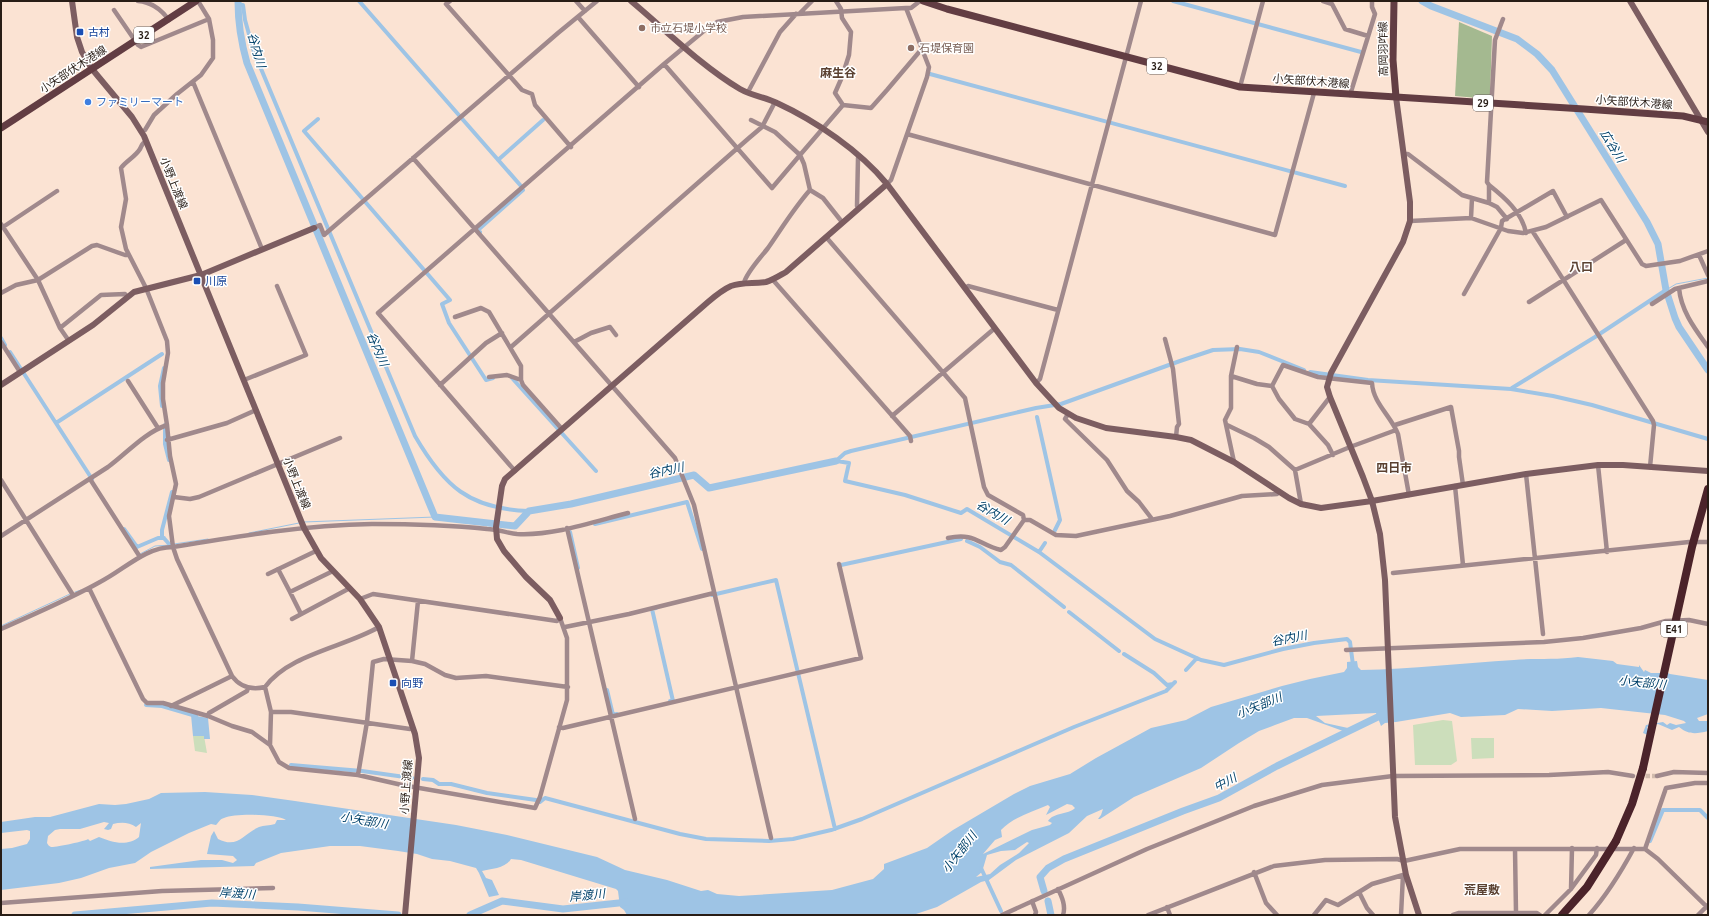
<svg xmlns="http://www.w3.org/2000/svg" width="1709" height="916" font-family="Ubuntu,'Noto Sans JP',sans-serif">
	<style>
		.green { fill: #ccdebb }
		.forest { fill: #a4b990 }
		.water { fill: #9ec4e5; fill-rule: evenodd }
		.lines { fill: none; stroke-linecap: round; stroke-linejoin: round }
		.stream { stroke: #9ec4e5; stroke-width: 1 }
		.canal { stroke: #9ec4e5; stroke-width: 4 }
		.river { stroke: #9ec4e5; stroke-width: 7 }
		.street-tunnel { stroke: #d1bbad; stroke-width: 4.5; stroke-dasharray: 4.5 2; stroke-linecap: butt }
		.street { stroke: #a0898c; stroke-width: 4.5 }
		.secondary { stroke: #7c5d61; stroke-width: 6 }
		.primary { stroke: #623d43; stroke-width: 7 }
		.highway { stroke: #4b232a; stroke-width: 8 }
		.highway-bridge { stroke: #4b232a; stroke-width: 8 }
		.education-dot { fill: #8d6e63; stroke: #fff; stroke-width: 1.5 }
		.transit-dot { fill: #1a4fb4; stroke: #fff; stroke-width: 1.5 }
		.shop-dot { fill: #3f7fe0; stroke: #fff; stroke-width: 1.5 }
		.labels { text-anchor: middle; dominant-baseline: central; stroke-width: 3; stroke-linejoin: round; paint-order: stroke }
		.shield { fill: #fff; stroke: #68615c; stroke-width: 1 }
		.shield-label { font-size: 10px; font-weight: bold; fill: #281d16 }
		.education-label { font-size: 11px; fill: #785e54; stroke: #fff; text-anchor: start }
		.transit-label { font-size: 11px; fill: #164399; stroke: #fff; text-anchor: start }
		.street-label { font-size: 11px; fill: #281d16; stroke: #fff }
		.shop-label { font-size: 11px; fill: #366cbe; stroke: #fff; text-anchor: start }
		.water-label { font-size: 12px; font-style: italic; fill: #00416a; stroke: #fff }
		.neighbourhood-label { font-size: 12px; font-weight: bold; fill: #5a4131; stroke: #fff }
	</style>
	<rect width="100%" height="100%" fill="#fbe3d3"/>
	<path class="green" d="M1443,720L1452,721L1457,761L1451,765H1415L1413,725Z
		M193,736H204L207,753L195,751Z
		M1471,738H1494V758L1472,759Z"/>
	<path class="forest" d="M1459,22L1492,36L1490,97L1489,99L1455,96Z"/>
	<path class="water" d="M1578,657L1613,661L1617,664L1639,667V665L1644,672L1645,670L1651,673H1668L1670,674L1708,680V714L1697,718L1699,721H1708V731C1696,734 1689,735 1679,727L1672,730L1658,724L1647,727L1650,736L1643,733L1646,725L1663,722L1667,725L1670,723L1676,725L1686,723L1684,721L1665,715L1601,708L1552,711L1518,709L1505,715L1461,717L1450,713L1396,722L1385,723L1381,726L1376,713L1316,716L1325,723L1348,728L1343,731L1307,718H1294L1275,725L1259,731L1239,743L1201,768L1134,797L1100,819H1098L1101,815L1103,809L1087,816L1069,833L1016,860L989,880L981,882L937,907L913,915H627L624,910L620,907L618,891L616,889L521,860L511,859C506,868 491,869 482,871L486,878L492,880L499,895L489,897L479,873L476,868L450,861L432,859L417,854L398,851L360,846H330L281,853L256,863L254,866L150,869V867L201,860H222L233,863L237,860L233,856L207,854L211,836L214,831L218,839C238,849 243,834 259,827C264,825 269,826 275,824L277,820H286C276,814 235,813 224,818C220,819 219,822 216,825L211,824L189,833L151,852L135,863L109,868L81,878L59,883L1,890V849L12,848L27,844L30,839V831L27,830L1,833V822L35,817H50L99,804L115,805L126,804L149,799L161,793L205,792L252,795L295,801L456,825L507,835L597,857L625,870L667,880L701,891L708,890L717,894L739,896L832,890L873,879L884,869V864L927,848L953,830L1014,794L1030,786L1070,774L1096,758L1151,728L1186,720L1211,707L1282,686L1310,679L1344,672L1347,668V662L1357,661L1358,667L1361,670C1412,669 1463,663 1514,660C1535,658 1556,660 1578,657ZM1067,804L1072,805L1075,808C1068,815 1054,812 1048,821L1052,823L1050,825L1032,830L983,854L995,840L1002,837L1001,830C1013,817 1032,812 1048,805L1050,807L1046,815ZM104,822L109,823L104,829L108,830L111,829L113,824C121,822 129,822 136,827L141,823L139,837C127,847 111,842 99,837L90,841L88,839C86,841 53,848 51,847C49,846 48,845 47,843L48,836L55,830L60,829H80ZM1027,842L1029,843L1019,853L1000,865L990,874L976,877L982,872L987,855L1001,851L1015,850Z
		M191,715L208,718L210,739H204V736H193Z"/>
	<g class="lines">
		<path class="stream" d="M1666,290L1676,284L1708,278
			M304,522L435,517
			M249,533L299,523
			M174,544L208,539
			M140,554L155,546L171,545
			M75,592L81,590
			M1,626L70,594"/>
		<path class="canal" d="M359,1L521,186
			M1173,1L1361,52
			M241,5H243L245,20L254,52L415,436C444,486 469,509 529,511
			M930,74L1345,186
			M318,119L304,131L450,300L442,304L449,323L486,380L493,378
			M498,160L543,120
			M480,232L478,230L523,190
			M1,338L5,345
			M10,352L92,479
			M1310,372L1368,380L1511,389L1553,396L1592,405L1708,439
			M512,378L596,471
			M1512,388L1595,337L1666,290
			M162,406L160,386L164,368
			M1037,417L1060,520L1055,530
			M56,423L162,354
			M165,425V444L169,460
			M836,461L845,453L851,451L1036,408L1061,404L1180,361L1213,350L1240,349L1259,352L1304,370
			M837,461L849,463L845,481L905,495L961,513L967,509L1039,552L1155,639L1201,660L1224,665L1283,649L1314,643L1347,639L1350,642L1353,665
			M595,524L687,502L702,549
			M124,529L137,547L158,538H164
			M570,532L578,568
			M967,541L980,547L1000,562L1011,565L1064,607
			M170,545L162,536V530L172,492
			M1039,552L1045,543
			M841,565L961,539
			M712,595L776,580L835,829
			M656,608L652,609L673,701H670
			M1069,612L1119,651
			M1124,654L1154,673L1167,685L1173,684
			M1186,670L1197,658
			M607,690L613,715L617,714
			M146,705L162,706L196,716
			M291,765L362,771L412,778
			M423,779L433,780L439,784H451L487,793L536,800
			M540,802L545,798L680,834L706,839L769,841L793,839L831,830L862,819L1074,727L1166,691L1175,682
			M1650,841L1663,810H1700L1708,818
			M981,868L1001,911"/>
		<path class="river" d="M238,1C238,23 241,42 247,63L435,517L515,526L529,511L571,504L694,475L709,488L836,461
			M1422,1L1431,6L1517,39L1537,54L1552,70L1647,222L1658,244L1666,290L1675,318L1679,327L1708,370
			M1044,891L1040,877L1048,868L1064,859L1183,811L1219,798L1277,766L1386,713
			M1048,901L1051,915
			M75,915L212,903L298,907L398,915
			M470,915L502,901L563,909L628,902"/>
		<path class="street-tunnel" d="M1639,776H1657"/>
		<path class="street" d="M138,1C151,2 161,9 169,20
			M450,1L446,4L522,90L532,94L535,105L571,147
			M576,1L585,11
			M836,1L841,9L842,18L851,32L849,55L842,77L835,93L843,105
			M1323,1L1332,4L1345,29L1368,36
			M114,10L138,45L141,47L209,19
			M799,14L812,1
			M578,17L639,87
			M664,64L772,188L800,155L775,132L751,120
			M193,82L262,249
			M1240,87L1263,1
			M748,92L780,32L796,14
			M1350,95L1375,14L1372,7V1
			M142,132L145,130L154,115L177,94L201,75L213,58V40L209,19L198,1
			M907,134L1275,235L1314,93
			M146,141C142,143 142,145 140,149C135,157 126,161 121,168L126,199L121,227L126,249L146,288L167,341L168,353L163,383V399L167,425L170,456L176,484L169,516L173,547L177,559L232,676C240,687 252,690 265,687C289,654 345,647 379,627
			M1404,154H1408L1462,195L1472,198
			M413,158L675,458L694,505L771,838
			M887,184L891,180L927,77L929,67L906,8
			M1489,185C1504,197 1522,212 1526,233
			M1489,203L1497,207L1507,219
			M859,208L857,206L858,158L860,156
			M1471,218L1472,198L1489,203V185L1487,182L1495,40L1503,19
			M1410,221L1471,218L1508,231L1523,233L1546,227L1601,200L1642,264L1646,266L1680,261L1708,251
			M842,222L823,198L810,190L804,164L800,155L843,105L871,108L887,90L920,51L923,50
			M1,224L38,280L60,328L69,341
			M3,227L57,191
			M314,228L320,225L324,235L558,33L597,1
			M1533,232L1653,421L1654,425L1650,467
			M826,237L965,398L984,487L988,495L1023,515L1024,520
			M1699,255L1708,275
			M773,280L910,436L911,441
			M1708,281L1679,288C1681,311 1695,329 1708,347
			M744,283C746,273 761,257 768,248C782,228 794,208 810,190
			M965,288L968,286L1058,310
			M1,293L16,285L38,280L92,246L97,245L125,255H128
			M1464,294L1501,228L1502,221L1553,191L1567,217
			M1529,302L1626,240
			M1652,304L1675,289L1679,288
			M455,317L481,308L489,312L521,366V380L523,385L562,429
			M60,328L101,295L125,294L127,297
			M1165,339L1173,369L1179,424L1177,427L1176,437
			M1,342L20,372
			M574,342L591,333L610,327L616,335
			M511,347L749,138L762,127L775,102
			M1237,347L1231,376L1257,384L1272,386
			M1231,376V408L1225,420L1234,462
			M489,377L507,375L521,380
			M244,380L306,355L277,286
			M128,381L158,428
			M1036,383L1040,379L1141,1
			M440,385L486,343L502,333
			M1068,414L1065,419L1107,460L1127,491L1139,502L1152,519
			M892,416L995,328
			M1309,424L1330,397
			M1227,425L1254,438L1269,447L1295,470L1301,504
			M1395,425L1451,407L1459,451V457L1463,485
			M167,440L227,423L256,410
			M1333,455L1328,445L1309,424L1295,419L1279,399L1272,386L1283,365L1318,377L1372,383C1373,403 1391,416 1398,434L1409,495
			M1598,465L1607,552
			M1295,470L1350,447L1396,430
			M515,471L378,313L664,64L705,30L717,22L743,17L906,8H911L920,1
			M1526,474L1543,634
			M90,479L140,557
			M1,480L73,595
			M1455,486L1463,565
			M174,497L190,499L199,497L340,438
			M567,528L635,819
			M1,536L108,467C127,453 144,433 167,425
			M948,538C975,532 979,545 1001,550L1005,547L1024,520H1030L1056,535L1076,536L1170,516L1242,496L1277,494L1279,491
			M278,569L290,592L333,571
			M1393,573L1689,542H1708
			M268,574L316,551
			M89,588L143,699L147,703H163L208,716L209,713L247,691L248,688
			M290,592L301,614
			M292,619L350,588
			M565,627L629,614L714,593
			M1,629C34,614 68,600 100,582C124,570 145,547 173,547C239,536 305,525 372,524C411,524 449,525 487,529C497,529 507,533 517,534C553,536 593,522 628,513
			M1346,650L1544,642L1583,638L1641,628L1666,621L1689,620L1708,624
			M412,661L418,601
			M265,687L271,712L270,745L279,762L289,768L358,775L402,785L535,808L540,797L567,700V638L560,618L557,621L373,594L360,599
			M171,706L232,676
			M271,712H291L410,729
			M208,716L232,726L252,732L270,745
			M559,727L563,728L861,658L839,564
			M358,775L367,722L373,662L384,659L412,661L425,664L445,675L456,678L486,676L568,687
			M1657,776L1674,772L1708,773
			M1515,849L1516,913
			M1645,849L1666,788L1695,783H1708
			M1254,872L1266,903L1277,915
			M1058,889C1062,897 1066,906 1063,915
			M1571,889L1572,848
			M1032,901L1036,912L1035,915
			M1,903L162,891L273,888
			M1167,907L1170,915
			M1002,915L1147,849L1254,806L1322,785L1393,776L1549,775L1608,772L1633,776
			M1148,915L1274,866L1325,860L1397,859L1404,861L1460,849H1645L1658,859L1708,908
			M1314,915L1326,900L1338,905L1359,892
			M1373,915L1367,908L1359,892L1372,884L1403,875
			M1401,915L1403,875H1405
			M1453,915L1459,913H1537L1540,915
			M1545,915L1571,889L1596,855L1597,848
			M1589,915C1607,895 1621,872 1634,848
			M1698,915L1708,905"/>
		<path class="secondary" d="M72,1L77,37L82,52L92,69L132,117L144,136L304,528L321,558L360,599L379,627L415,734L419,758L405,915
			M631,1C667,31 700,65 740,89C752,96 765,97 777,103C816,121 860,151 887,184L1036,383L1059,408L1076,418L1106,428L1176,437L1191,440L1234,462L1289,498L1301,504L1321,508L1372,501L1526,474L1598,465H1623L1708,471
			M1630,1L1708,132
			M1396,97L1410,202V221L1403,242L1331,373L1327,387L1330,397L1363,477L1372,501L1380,534L1385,580L1395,817L1406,875L1419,915
			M1,385L93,325L134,292L201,275L314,228
			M560,618L550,600L526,577L504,551L497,539L496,527L502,486L505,479L708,302C715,296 722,290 731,286C743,282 754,284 766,282C773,280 779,276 786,272L887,184"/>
		<path class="primary" d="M923,1L947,9L1240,87L1584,109L1683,116L1708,122
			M1394,1L1393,60L1396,97
			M1,128L196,1"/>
		<path class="highway" d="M1616,841L1632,804L1643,768"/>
		<path class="highway-bridge" d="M1643,768L1692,547L1708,489
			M1562,915L1587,887L1616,841"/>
	</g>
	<g class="education-dot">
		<circle cx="642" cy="28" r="4"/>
		<circle cx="911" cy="48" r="4"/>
	</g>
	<g class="transit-dot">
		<rect x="76" y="28" width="8" height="8" rx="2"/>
		<rect x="193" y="277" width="8" height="8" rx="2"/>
		<rect x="389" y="679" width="8" height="8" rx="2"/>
	</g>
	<circle class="shop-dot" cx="88" cy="102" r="4"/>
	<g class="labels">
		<g class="shield">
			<rect x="134" y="27" width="20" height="16" rx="3"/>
			<rect x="1147" y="58" width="20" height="16" rx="3"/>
			<rect x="1473" y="95" width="20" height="16" rx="3"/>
			<rect x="1661" y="621" width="26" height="16" rx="3"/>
		</g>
		<g class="shield-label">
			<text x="144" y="35">32</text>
			<text x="1157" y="66">32</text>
			<text x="1483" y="103">29</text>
			<text x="1674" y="629">E41</text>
		</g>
		<g class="education-label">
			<text x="650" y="28">市立石堤小学校</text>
			<text x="919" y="48">石堤保育園</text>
		</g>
		<g class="transit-label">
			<text x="88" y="32">古村</text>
			<text x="205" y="281">川原</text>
			<text x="401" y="683">向野</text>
		</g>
		<g class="street-label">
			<text transform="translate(1383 49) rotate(-91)">高岡羽咋線</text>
			<text transform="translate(73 69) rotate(-33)">小矢部伏木港線</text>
			<text transform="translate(1311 81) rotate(4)">小矢部伏木港線</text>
			<text transform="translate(1634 102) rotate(4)">小矢部伏木港線</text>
			<text transform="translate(174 183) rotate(68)">小野上渡線</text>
			<text transform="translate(297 483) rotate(68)">小野上渡線</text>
			<text transform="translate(406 787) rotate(-86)">小野上渡線</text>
		</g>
		<g class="shop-label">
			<text x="96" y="102">ファミリーマート</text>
		</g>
		<g class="water-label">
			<text transform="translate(257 50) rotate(74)">谷内川</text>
			<text transform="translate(1613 146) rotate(58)">広谷川</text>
			<text transform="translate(378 349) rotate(67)">谷内川</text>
			<text transform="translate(666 470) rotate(-12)">谷内川</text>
			<text transform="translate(993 512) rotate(30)">谷内川</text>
			<text transform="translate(1289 638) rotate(-11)">谷内川</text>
			<text transform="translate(1642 682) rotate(6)">小矢部川</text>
			<text transform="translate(1259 705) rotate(-22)">小矢部川</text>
			<text transform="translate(1225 782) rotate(-28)">中川</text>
			<text transform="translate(364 820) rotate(10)">小矢部川</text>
			<text transform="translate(959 852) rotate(-52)">小矢部川</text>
			<text transform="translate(237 893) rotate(4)">岸渡川</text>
			<text transform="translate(587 895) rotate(-6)">岸渡川</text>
		</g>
		<g class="neighbourhood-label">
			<text x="838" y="72">麻生谷</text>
			<text x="1581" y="266">八口</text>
			<text x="1394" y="467">四日市</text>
			<text x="1482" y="889">荒屋敷</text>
		</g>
	</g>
	<rect width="1709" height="916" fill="none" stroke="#281d16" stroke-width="4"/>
</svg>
